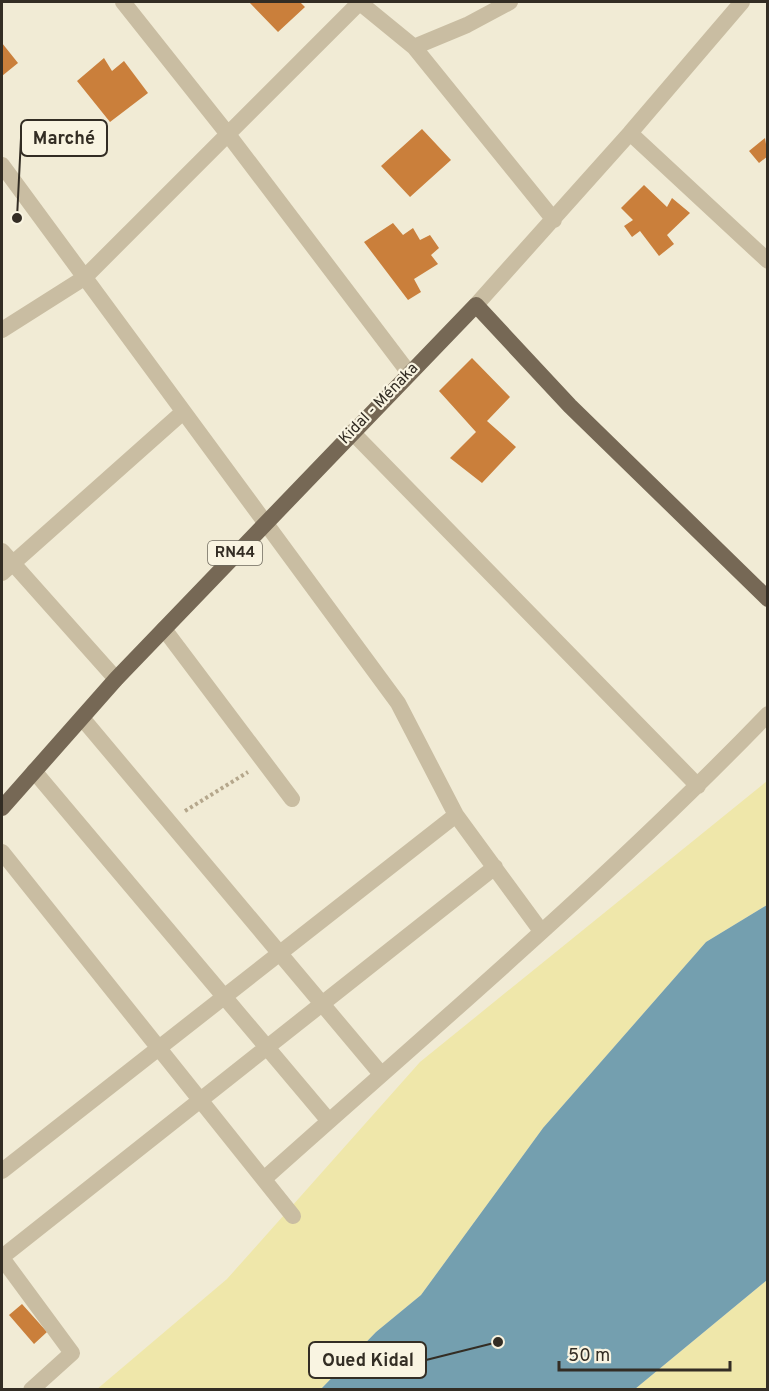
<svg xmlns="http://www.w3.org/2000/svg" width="769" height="1391" font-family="Overpass,sans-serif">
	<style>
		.sand { fill: #efe7aa }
		.water { fill: #749faf }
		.building { fill: #ca7f3b }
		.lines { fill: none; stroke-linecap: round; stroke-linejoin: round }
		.path { stroke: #b5a78c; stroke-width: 4; stroke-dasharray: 3 3; stroke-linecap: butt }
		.minor { stroke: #c9bda2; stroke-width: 16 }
		.primary { stroke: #766855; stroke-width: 16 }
		.labels { text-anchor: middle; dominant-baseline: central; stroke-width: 4.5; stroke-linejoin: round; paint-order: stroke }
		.shield { fill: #f9f4e1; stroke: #6e695d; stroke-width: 1.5 }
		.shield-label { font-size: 15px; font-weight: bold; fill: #332d24 }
		.street-label { font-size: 16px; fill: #332d24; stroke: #f9f4e1 }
		.leader { fill: none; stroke: #332d24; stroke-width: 2 }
		.callout-dot { fill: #332d24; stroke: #f9f4e1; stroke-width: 2 }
		.callout { fill: #f9f4e1; stroke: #332d24; stroke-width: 2 }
		.callout-label { font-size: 18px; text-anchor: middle; font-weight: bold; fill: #332d24 }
	</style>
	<rect width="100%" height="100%" fill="#f1ebd5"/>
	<path class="sand" d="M767,781V905L706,942L543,1128L421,1295L376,1332L321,1389L96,1390L227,1279L420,1062Z
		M767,1280V1389H635Z"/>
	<path class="water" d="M767,905V1280L635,1389H321L376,1332L421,1295L543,1128L706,942Z"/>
	<path class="building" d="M249,2H300L305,7L278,32Z
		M2,43L18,63L2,76Z
		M104,58L112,71L124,61L148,93L110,122L77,81Z
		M422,129L451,160L410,197L381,166Z
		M765,138L768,156L759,163L749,151Z
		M644,185L667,207L672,198L690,213L667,235L674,244L659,256L640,231L632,237L624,226L633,220L621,208Z
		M393,223L403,235L413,228L420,240L430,235L439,248L431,255L438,264L414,279L421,292L408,300L364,242Z
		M472,358L510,397L487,421L516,447L482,483L450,458L476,432L439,391Z
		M22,1304L47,1332L34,1344L9,1315Z"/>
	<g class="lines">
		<path class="path" d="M185,811L248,772"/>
		<path class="minor" d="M123,2L227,133L409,373
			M359,2L414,47L554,220
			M414,47L467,25L510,2
			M630,133L768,261
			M2,165L398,703L456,815L541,931
			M476,305L630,133L742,2
			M2,330L84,278L360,2
			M352,432L698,786
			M2,551L116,679
			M2,573L183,412
			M164,629L292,799
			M82,718L381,1074
			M34,771L329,1121
			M2,852L293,1216
			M2,1171L456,815
			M264,1179C434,1027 609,879 768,714
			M2,1257L495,867
			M2,1258L72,1353L31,1390"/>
		<path class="primary" d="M2,808L116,679L476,305L570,406L768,599"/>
	</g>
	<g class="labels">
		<rect class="shield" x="208" y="541" width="54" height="24" rx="4.5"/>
		<g class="shield-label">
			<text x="235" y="553">RN44</text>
		</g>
		<g class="street-label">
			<text transform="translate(379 404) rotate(-46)">Kidal - Ménaka</text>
		</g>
	</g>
	<path class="leader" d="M17 218L21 138M498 1342L426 1360"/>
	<g class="callout-dot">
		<circle cx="17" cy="218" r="6"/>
		<circle cx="498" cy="1342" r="6"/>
	</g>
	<g class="callout">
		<rect x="21" y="120" width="86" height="36" rx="6"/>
		<rect x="309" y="1342" width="117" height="36" rx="6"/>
	</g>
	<g class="callout-label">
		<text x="64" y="144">Marché</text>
		<text x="368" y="1366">Oued Kidal</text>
	</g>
	<rect width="769" height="1391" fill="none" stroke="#332d24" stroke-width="6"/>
	<path d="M559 1361v9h171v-9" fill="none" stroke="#332d24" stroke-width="3"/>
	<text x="568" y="1361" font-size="18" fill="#332d24" stroke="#f9f4e1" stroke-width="4.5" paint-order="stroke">50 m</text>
</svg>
